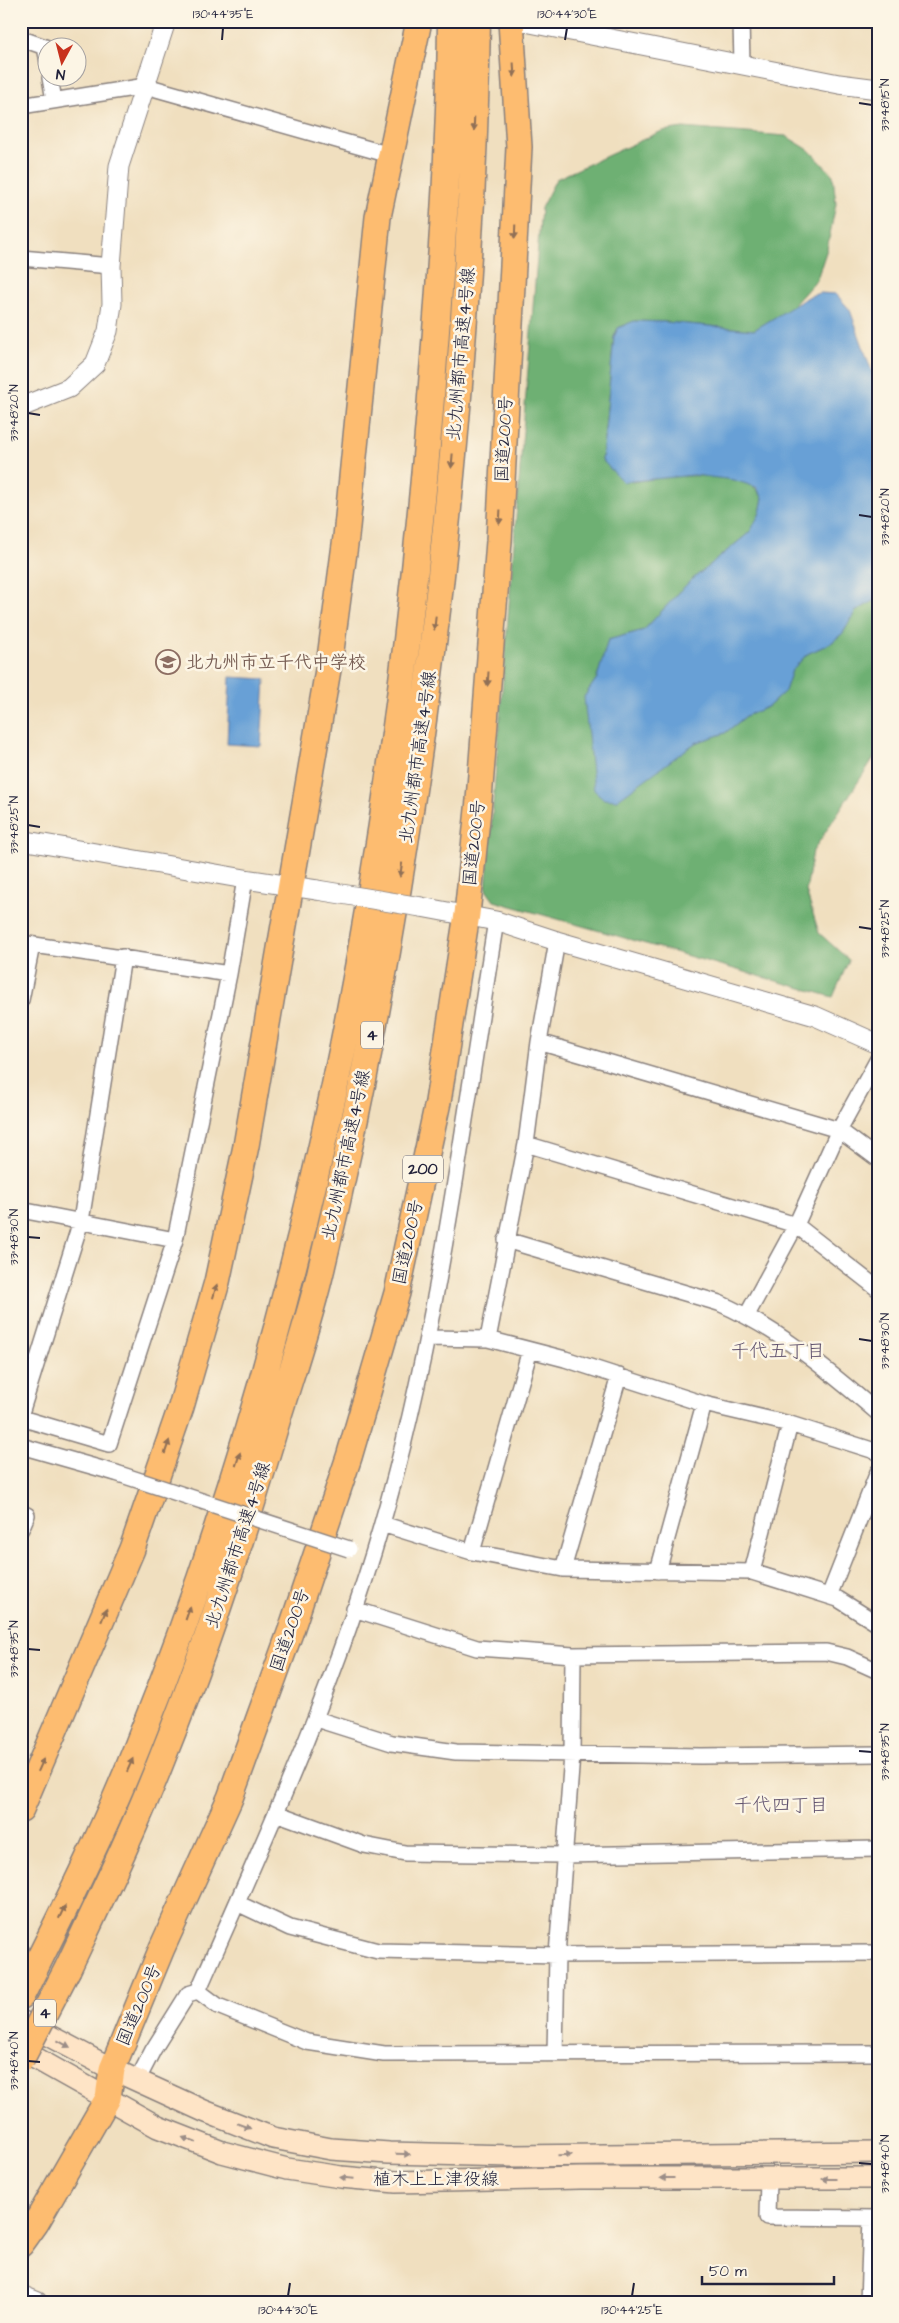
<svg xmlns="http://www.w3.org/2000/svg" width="899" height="2323" font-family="'Architects Daughter','Klee One',sans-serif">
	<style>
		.forest { fill: #6eb073; stroke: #486957 }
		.water { fill: #68a0d6; stroke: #456188 }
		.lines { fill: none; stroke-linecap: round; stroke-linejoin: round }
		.minor-casing { stroke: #89807d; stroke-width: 18 }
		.tertiary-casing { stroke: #89807d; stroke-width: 21 }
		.secondary-casing { stroke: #89807d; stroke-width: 24 }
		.trunk-casing { stroke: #89807d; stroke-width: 28 }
		.motorway-casing { stroke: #89807d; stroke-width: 29 }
		.minor { stroke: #fff; stroke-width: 15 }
		.tertiary { stroke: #fff; stroke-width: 19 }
		.secondary { stroke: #fee4c6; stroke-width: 21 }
		.trunk { stroke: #fdbc70; stroke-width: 25 }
		.motorway { stroke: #fdbc70; stroke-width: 26 }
		.minor-bridge-casing { stroke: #89807d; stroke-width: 18; stroke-linecap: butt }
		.tertiary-bridge-casing { stroke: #89807d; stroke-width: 21; stroke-linecap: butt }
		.motorway-bridge-casing { stroke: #89807d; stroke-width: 29; stroke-linecap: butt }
		.minor-bridge { stroke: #fff; stroke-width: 15 }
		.tertiary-bridge { stroke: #fff; stroke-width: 19 }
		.motorway-bridge { stroke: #fdbc70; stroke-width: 26 }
		.oneway { fill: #906f56 }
		.oneway2 { fill: #9b8d87 }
		.ticks { fill: none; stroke: #22223b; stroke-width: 2 }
		.labels { text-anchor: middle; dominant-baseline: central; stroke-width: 5; stroke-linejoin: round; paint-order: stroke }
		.shield { fill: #fcf5e5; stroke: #63616e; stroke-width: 1 }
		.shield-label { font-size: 16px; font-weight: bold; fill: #22223b }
		.street-label { font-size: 18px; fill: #22223b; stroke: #fcf5e5 }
		.education-label { font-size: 18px; font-weight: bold; fill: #785e54; stroke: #fcf5e5; text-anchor: start }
		.neighbourhood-label { font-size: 19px; fill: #5f516d; stroke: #fcf5e5 }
		.neatline { fill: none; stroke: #22223b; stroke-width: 2 }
		.ticks-label { font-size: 12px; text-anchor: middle; fill: #22223b }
	</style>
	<rect width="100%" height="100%" fill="#fcf5e5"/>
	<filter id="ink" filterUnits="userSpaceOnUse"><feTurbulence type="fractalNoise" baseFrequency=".02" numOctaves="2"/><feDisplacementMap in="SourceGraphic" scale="10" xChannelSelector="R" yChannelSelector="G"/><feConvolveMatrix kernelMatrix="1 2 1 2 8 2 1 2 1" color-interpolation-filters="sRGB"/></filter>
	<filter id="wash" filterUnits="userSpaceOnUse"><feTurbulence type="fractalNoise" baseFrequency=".0096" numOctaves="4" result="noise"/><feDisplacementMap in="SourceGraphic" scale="20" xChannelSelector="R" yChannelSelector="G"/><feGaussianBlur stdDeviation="1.12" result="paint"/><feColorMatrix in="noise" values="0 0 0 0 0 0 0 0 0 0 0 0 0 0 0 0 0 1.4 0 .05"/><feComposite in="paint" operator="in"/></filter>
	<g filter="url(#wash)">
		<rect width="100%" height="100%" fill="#f0dfbf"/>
		<path class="forest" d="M683,128L786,136L809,150L833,175L836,204L827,249L817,279L791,308L754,330L665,322L635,321L618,328L614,337L602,460L632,482C664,477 724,469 753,486C757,489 760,494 763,498L760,513L750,532L689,582L644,630L608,640L597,678L584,697L668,762L695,743L725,733L746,716L769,706L785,691L792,670L807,654L831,643L843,633L855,612L878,598V735L875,756L813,851L806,891L819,933L849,960L833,997L494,901L486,890L541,208L556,179L662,131Z"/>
		<path class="water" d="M820,293L836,294L850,310L878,389V598L855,612L843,633L831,643L807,654L792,670L785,691L769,706L746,716L725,733L695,743L617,800L604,799L594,790L584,697L597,678L608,640L644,630L689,582L750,532L760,513L763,498L756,487L734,480L694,475L623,482L602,460L614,337L618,328L634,321L665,322L754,330L810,296Z
			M230,677L265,679L261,746L227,744Z"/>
	</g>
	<g filter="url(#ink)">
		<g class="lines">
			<defs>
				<path id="minor" d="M741,21L742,64
					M21,44L28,41L45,47L48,62
					M50,78L54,100
					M21,106L146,86L390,155
					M21,258L111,266
					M21,943L229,974
					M21,1000L32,945
					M539,1042L839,1130L878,1159
					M526,1144L796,1225L878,1289
					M21,1210L175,1240L229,974L245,879
					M506,1240L719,1303C779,1329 829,1371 878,1413
					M747,1315L796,1225L839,1130L878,1059
					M428,1338L488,1339L565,1359L704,1404L790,1424L878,1452
					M488,1339L526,1144L539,1042L557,941
					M21,1413L81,1221L123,957
					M21,1418L109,1444L175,1240
					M21,1446L116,1473
					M21,1513L27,1515L21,1529
					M382,1524L472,1552L563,1569L752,1572L838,1599L878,1624
					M472,1552L530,1350
					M563,1569L619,1376
					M658,1571L704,1404
					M752,1572L790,1424
					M829,1596L878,1472
					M354,1609L477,1648L573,1655L826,1652L847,1657L878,1671
					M316,1719L392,1743L456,1752L701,1756L878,1754
					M276,1813L364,1845L405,1853L564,1855L878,1849
					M237,1903L290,1928L378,1951L557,1955L878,1953
					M198,1991C265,1839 335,1687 381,1527C439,1329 463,1123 496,921
					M198,1991L218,2006L307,2042L384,2054L878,2053
					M555,2054L557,1955L572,1755L573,1655
					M137,2081L153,2050L188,1994L198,1991
					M768,2179L767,2217L878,2218
					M868,2302L871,2218"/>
				<path id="tertiary" d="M520,21L839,84L878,89
					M21,407L69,388L95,364L108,331L112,304L111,266L119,166L166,21
					M21,840L245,879L317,890
					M421,907L496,921L557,941L815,1016L878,1044
					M21,2295L38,2302"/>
				<path id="secondary" d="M21,2021L112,2069L204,2111L273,2138L331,2149L389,2153L512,2156L878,2152
					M21,2050L158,2127L222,2152L287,2169L341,2177L396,2182L580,2178H878"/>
				<path id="trunk" d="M21,1809L132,1549L181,1407L217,1282L246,1146L330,658L346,537L378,217L419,21
					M21,2244L36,2223L108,2098L112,2069L162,1948L230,1798L291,1630L349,1457L397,1293L438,1102L467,914L479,800L499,541L519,147L511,21"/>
				<path id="motorway" d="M68,1968C101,1898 135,1828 163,1756C208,1644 245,1529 279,1413C293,1368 308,1323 319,1278C374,1053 412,824 439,594C460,404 474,213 477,21
					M21,1996C62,1914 104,1831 138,1745C309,1321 393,864 430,410C440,281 450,151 451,21"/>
			</defs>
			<use href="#minor" class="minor-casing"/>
			<use href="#tertiary" class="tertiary-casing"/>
			<use href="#secondary" class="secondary-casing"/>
			<use href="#trunk" class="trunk-casing"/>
			<use href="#motorway" class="motorway-casing"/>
			<use href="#minor" class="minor"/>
			<use href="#tertiary" class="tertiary"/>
			<use href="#secondary" class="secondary"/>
			<use href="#trunk" class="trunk"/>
			<use href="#motorway" class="motorway"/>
			<defs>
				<path id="minor-bridge" d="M116,1473L349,1549"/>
				<path id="tertiary-bridge" d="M317,890L421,907"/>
				<path id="motorway-bridge" d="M21,2059L68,1968"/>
			</defs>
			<use href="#minor-bridge" class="minor-bridge-casing"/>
			<use href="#tertiary-bridge" class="tertiary-bridge-casing"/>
			<use href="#motorway-bridge" class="motorway-bridge-casing"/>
			<use href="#minor-bridge" class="minor-bridge"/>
			<use href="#tertiary-bridge" class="tertiary-bridge"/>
			<use href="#motorway-bridge" class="motorway-bridge"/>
		</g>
		<defs><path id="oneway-solid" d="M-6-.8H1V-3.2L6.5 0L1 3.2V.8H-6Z" transform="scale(1.25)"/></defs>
		<g class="oneway">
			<use href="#oneway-solid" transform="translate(514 70) rotate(87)"/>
			<use href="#oneway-solid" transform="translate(474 124) rotate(92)"/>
			<use href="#oneway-solid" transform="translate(515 232) rotate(92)"/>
			<use href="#oneway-solid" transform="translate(452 461) rotate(95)"/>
			<use href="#oneway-solid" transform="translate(500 517) rotate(93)"/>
			<use href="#oneway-solid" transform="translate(435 623) rotate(96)"/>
			<use href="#oneway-solid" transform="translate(488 679) rotate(94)"/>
			<use href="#oneway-solid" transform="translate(401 870) rotate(99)"/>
			<use href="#oneway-solid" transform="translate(215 1291) rotate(-74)"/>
			<use href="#oneway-solid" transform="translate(167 1447) rotate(-71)"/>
			<use href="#oneway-solid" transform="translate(238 1459) rotate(-72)"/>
			<use href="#oneway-solid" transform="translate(188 1613) rotate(-71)"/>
			<use href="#oneway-solid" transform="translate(104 1615) rotate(-68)"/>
			<use href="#oneway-solid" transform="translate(41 1765) rotate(-66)"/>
			<use href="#oneway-solid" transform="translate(130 1765) rotate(-66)"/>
			<use href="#oneway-solid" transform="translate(62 1912) rotate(-65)"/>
		</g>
		<g class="oneway2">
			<use href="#oneway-solid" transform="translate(64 2044) rotate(28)"/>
			<use href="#oneway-solid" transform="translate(244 2126) rotate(21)"/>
			<use href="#oneway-solid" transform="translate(189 2140) rotate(-159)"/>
			<use href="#oneway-solid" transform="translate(403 2154) rotate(1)"/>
			<use href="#oneway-solid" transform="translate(565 2155) rotate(-1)"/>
			<use href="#oneway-solid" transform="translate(347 2178) rotate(-175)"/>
			<use href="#oneway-solid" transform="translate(667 2178) rotate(-180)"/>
			<use href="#oneway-solid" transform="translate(829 2179) rotate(180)"/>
		</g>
	</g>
	<path class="ticks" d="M222,40L223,28M565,40L567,28M859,103L872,105M28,413L40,415M859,515L872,517M28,825L40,827M859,927L872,929M28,1237L40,1238M859,1339L872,1341M28,1649L40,1650M859,1751L872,1752M28,2061L40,2062M859,2163L872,2164M288,2296L290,2283M632,2296L634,2283"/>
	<defs>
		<symbol id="school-ring" viewBox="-11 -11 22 22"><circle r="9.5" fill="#fcf5e5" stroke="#8d6e63" stroke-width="1.5"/><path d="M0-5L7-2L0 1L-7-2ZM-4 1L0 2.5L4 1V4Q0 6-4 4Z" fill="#8d6e63"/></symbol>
	</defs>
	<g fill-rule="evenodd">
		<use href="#school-ring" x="154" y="648" width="28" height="28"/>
	</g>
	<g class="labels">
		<g class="shield">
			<rect x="361" y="1021.5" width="22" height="27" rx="4"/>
			<rect x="403" y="1155.5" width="40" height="27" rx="4"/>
			<rect x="34" y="1999.5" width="22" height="27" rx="4"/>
		</g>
		<g class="shield-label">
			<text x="372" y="1035">4</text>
			<text x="423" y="1169">200</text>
			<text x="45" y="2013">4</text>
		</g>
		<g class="street-label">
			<text transform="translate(461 354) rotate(-85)">北九州都市高速4号線</text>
			<text transform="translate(504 439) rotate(-87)">国道200号</text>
			<text transform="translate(418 757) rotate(-82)">北九州都市高速4号線</text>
			<text transform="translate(474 843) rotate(-84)">国道200号</text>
			<text transform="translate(346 1155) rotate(-78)">北九州都市高速4号線</text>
			<text transform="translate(408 1242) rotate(-78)">国道200号</text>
			<text transform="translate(238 1545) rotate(-72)">北九州都市高速4号線</text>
			<text transform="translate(290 1630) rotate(-71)">国道200号</text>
			<text transform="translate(139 2005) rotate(-67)">国道200号</text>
			<text x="436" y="2179">植木上上津役線</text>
		</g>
		<g class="education-label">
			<text x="186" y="662">北九州市立千代中学校</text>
		</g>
		<g class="neighbourhood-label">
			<text x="778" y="1351">千代五丁目</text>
			<text x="781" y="1805">千代四丁目</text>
		</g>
	</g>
	<rect width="899" height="2323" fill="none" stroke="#fcf5e5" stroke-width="55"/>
	<g transform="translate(62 62) rotate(187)"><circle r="24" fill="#fcf5e5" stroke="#a5a1a1"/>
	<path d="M0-4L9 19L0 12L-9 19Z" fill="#c8321e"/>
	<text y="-8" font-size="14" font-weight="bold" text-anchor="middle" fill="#22223b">N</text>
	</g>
	<path d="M702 2276v8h132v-8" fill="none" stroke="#22223b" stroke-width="2.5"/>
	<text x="709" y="2276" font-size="15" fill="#22223b" stroke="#fcf5e5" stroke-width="4" paint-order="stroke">50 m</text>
	<rect x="28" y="28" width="844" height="2268" class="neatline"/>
	<g class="ticks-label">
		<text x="223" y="18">130°44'35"E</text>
		<text x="567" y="18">130°44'30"E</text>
		<text transform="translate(885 105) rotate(-90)" y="4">33°48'15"N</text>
		<text transform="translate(14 413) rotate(-90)" y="4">33°48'20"N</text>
		<text transform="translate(885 517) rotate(-90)" y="4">33°48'20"N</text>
		<text transform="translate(14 825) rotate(-90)" y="4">33°48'25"N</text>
		<text transform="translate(885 929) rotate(-90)" y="4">33°48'25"N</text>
		<text transform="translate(14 1237) rotate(-90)" y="4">33°48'30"N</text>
		<text transform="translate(885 1341) rotate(-90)" y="4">33°48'30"N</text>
		<text transform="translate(14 1649) rotate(-90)" y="4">33°48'35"N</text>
		<text transform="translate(885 1752) rotate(-90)" y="4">33°48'35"N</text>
		<text transform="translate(14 2061) rotate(-90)" y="4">33°48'40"N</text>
		<text transform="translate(885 2164) rotate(-90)" y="4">33°48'40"N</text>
		<text x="288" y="2314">130°44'30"E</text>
		<text x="632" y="2314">130°44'25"E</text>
	</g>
</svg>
